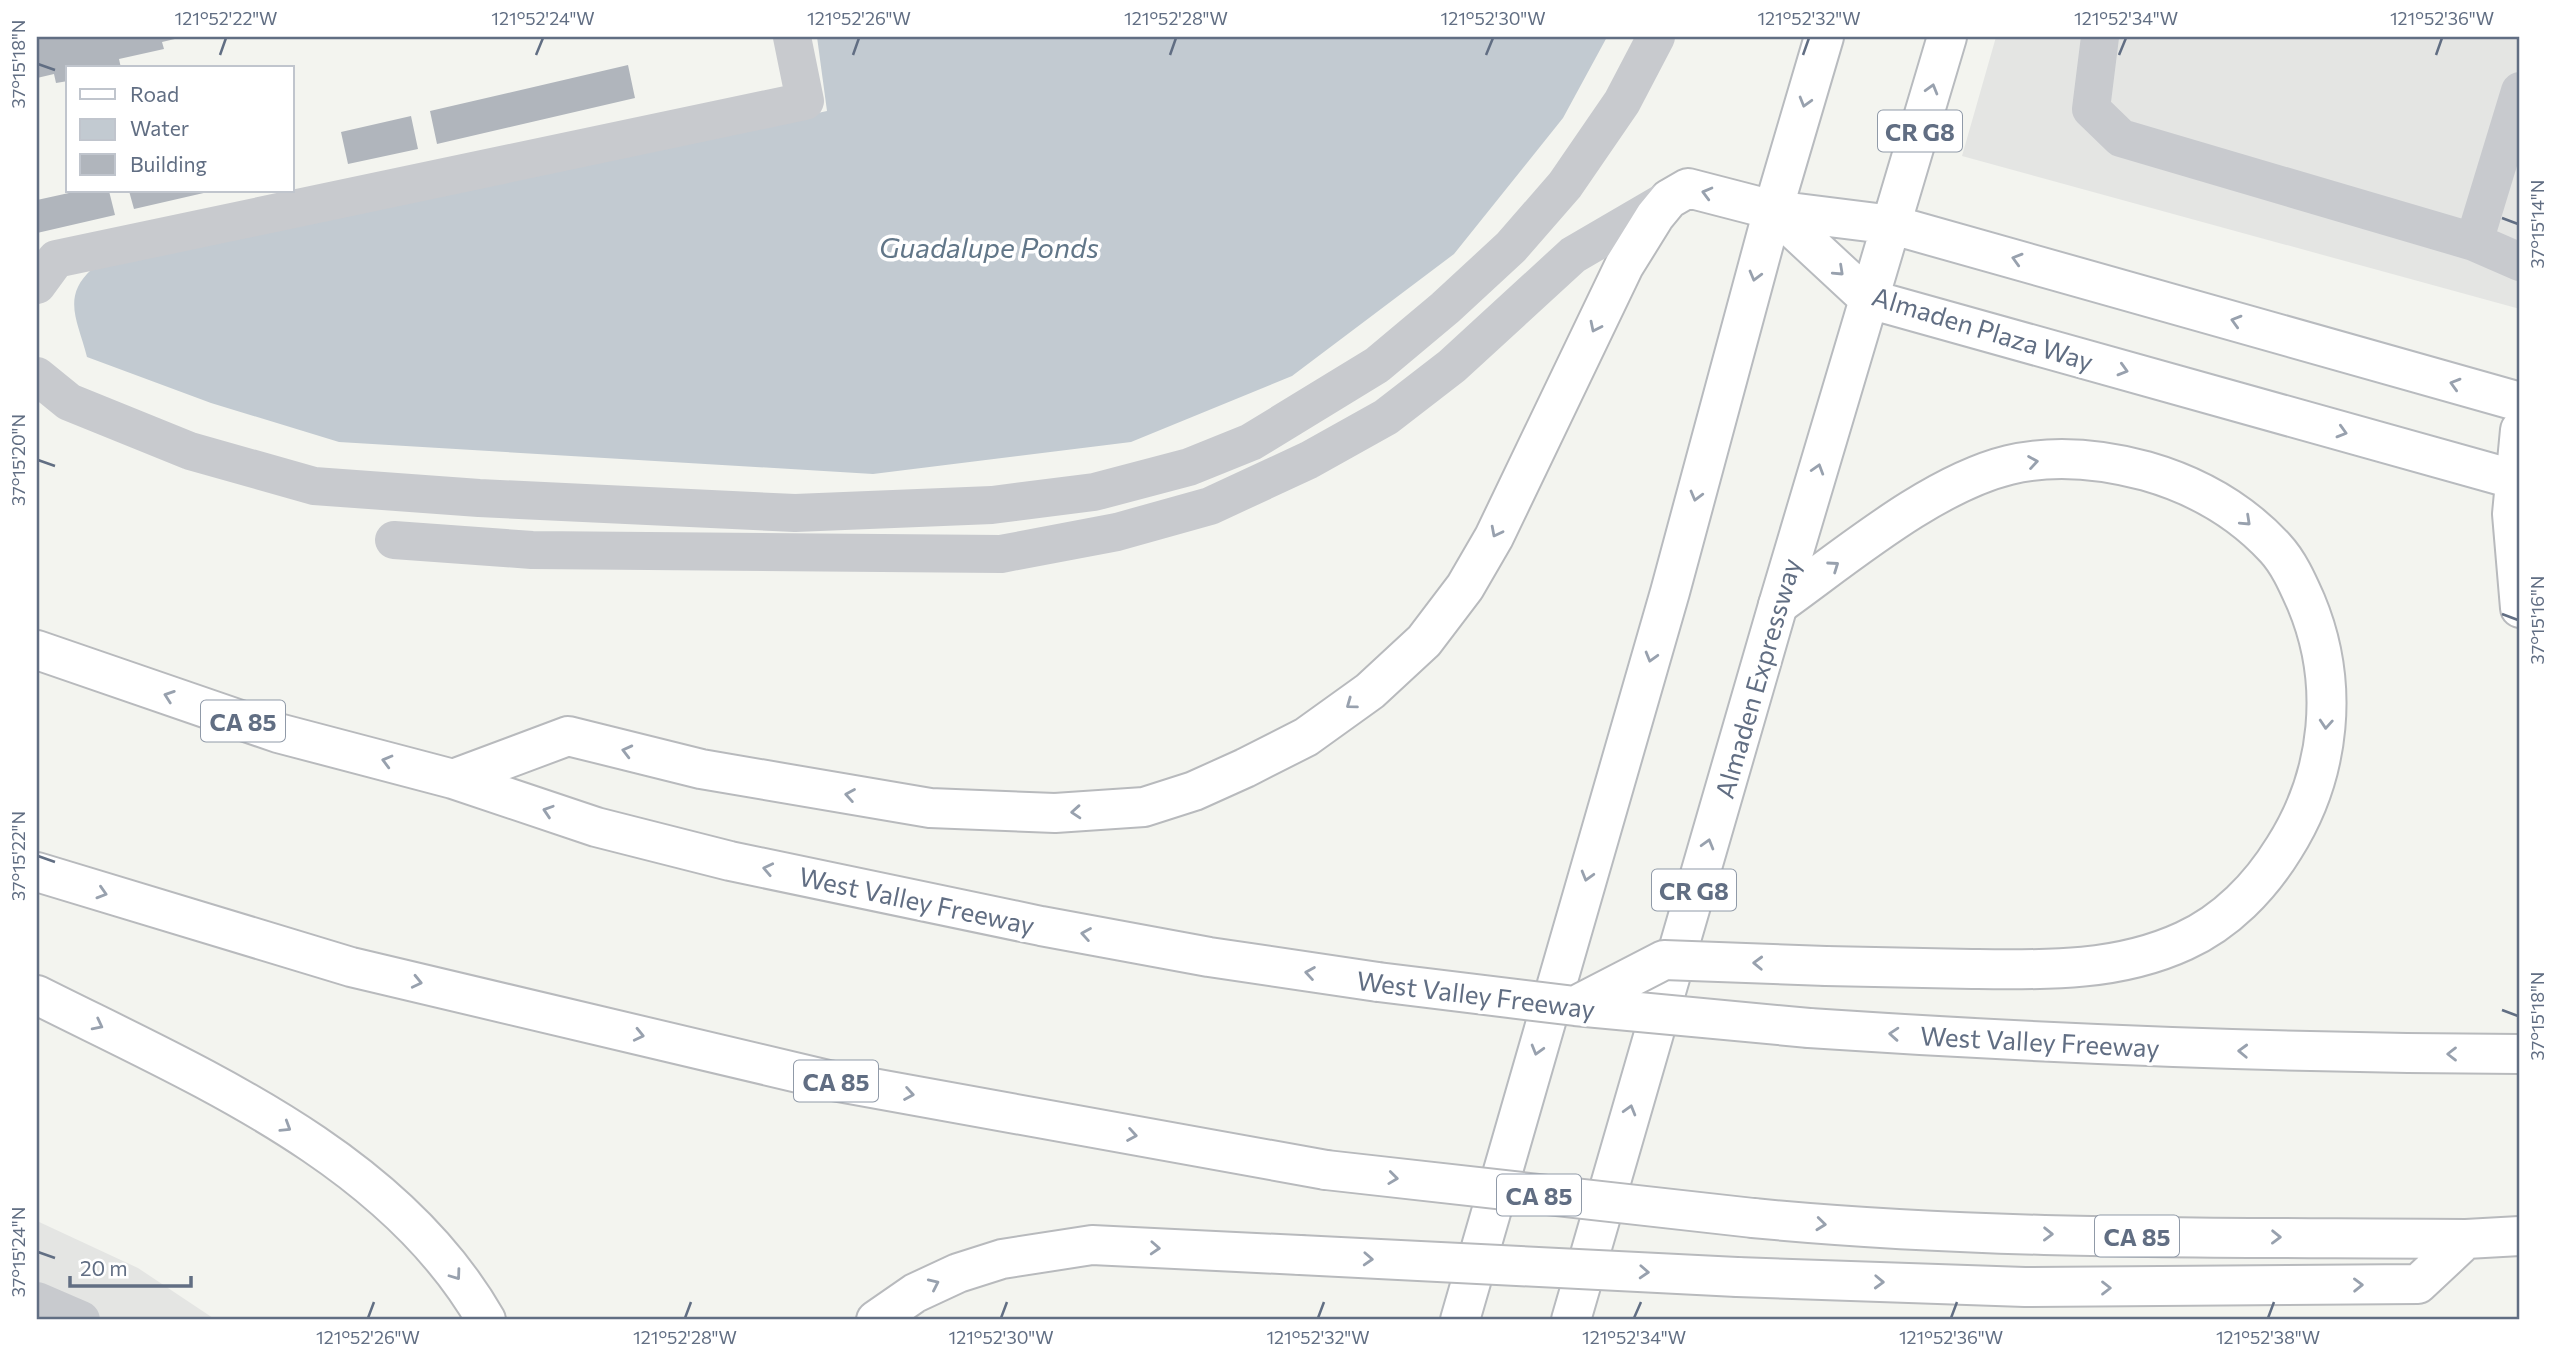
<svg xmlns="http://www.w3.org/2000/svg" width="2557" height="1357" font-family="Commissioner,sans-serif">
	<style>
		.built { fill: #e4e5e3 }
		.water { fill: #c2cad1 }
		.building { fill: #b0b5bc }
		.lines { fill: none; stroke-linecap: round; stroke-linejoin: round }
		.major-casing { stroke: #b8bbbf; stroke-width: 42 }
		.highway-casing { stroke: #b8babd; stroke-width: 42 }
		.minor { stroke: #c8cace; stroke-width: 38 }
		.major { stroke: #fff; stroke-width: 38 }
		.highway { stroke: #fff; stroke-width: 38 }
		.highway-bridge-casing { stroke: #b8babd; stroke-width: 42; stroke-linecap: butt }
		.highway-bridge { stroke: #fff; stroke-width: 38 }
		.oneway { stroke: #98a1ae }
		.ticks { fill: none; stroke: #616e83; stroke-width: 2.5 }
		.labels { text-anchor: middle; dominant-baseline: central; stroke-width: 7; stroke-linejoin: round; paint-order: stroke }
		.shield { fill: #fff; stroke: #909aa8; stroke-width: 2 }
		.shield-label { font-size: 24px; font-weight: bold; fill: #616e83 }
		.street-label { font-size: 26px; fill: #616e83; stroke: #fff }
		.water-label { font-size: 28px; font-style: italic; fill: #617688; stroke: #fff }
		.neatline { fill: none; stroke: #616e83; stroke-width: 2.5 }
		.ticks-label { font-size: 18px; text-anchor: middle; fill: #616e83 }
	</style>
	<rect width="100%" height="100%" fill="#f3f4ef"/>
	<path class="built" d="M1996,37H2520V309L1962,156Z
		M37,1221L138,1268L216,1320H37Z"/>
	<path class="water" d="M817,37H1607L1563,118L1454,254L1292,376L1131,442L873,474L339,442L211,403L87,357C78,321 61,297 92,269L827,111Z"/>
	<path class="building" d="M37,37H179V38L162,42L164,49L119,59L121,68H68V81L56,83L54,74L37,78Z
		M628,65L635,98L437,144L430,111Z
		M411,116L418,149L348,164L341,132Z
		M78,191H109L115,215L37,233V200Z
		M129,191H208V192L134,209Z"/>
	<g class="lines">
		<defs>
			<path id="major" d="M1773,210L1869,299L2513,479
				M1773,210L1893,225L2520,402
				M1460,1320L1670,592L1773,210L1824,37
				M1571,1320L1778,605L1947,37"/>
			<path id="highway" d="M2520,430L2512,514L2520,608
				M1778,605C1844,558 1931,484 2009,465C2055,454 2101,459 2146,471C2195,485 2240,510 2275,548C2289,563 2298,584 2306,602C2340,683 2331,774 2284,848C2260,887 2226,922 2184,941C2117,972 2044,970 1972,969C1923,968 1875,967 1826,966
				M37,650L278,733L453,779L596,827L730,861L1041,926L1209,957L1378,982
				M453,779L568,736L701,769L930,808L1055,813L1144,807L1194,791L1245,768L1306,737L1370,691L1424,641L1465,587L1494,537L1624,266L1655,216L1669,199L1688,188L1773,210
				M37,872L351,967L828,1080L1326,1170
				M37,995C198,1076 393,1157 486,1320
				M1809,1028C2046,1044 2282,1053 2520,1054
				M1753,1218C1990,1241 2229,1237 2466,1239L2520,1236
				M1737,1277L2025,1287L2418,1284L2466,1239
				M876,1320L915,1293L958,1273L1002,1259L1092,1245L1300,1255"/>
		</defs>
		<use href="#major" class="major-casing"/>
		<use href="#highway" class="highway-casing"/>
		<path class="minor" d="M2100,37L2091,109L2121,138L2474,242L2520,262
			M2474,242L2520,91
			M37,285L56,259L805,101L792,37
			M37,376L69,402L190,451L314,486L479,498L795,513L992,505L1094,492L1189,467L1251,442L1377,365L1445,308L1511,247L1565,185L1622,102L1656,37
			M394,540L532,550L1001,554L1117,532L1210,506L1309,460L1386,417L1452,366L1573,255L1669,199
			M37,1301L81,1320"/>
		<use href="#major" class="major"/>
		<use href="#highway" class="highway"/>
		<defs>
			<path id="highway-bridge" d="M1378,982L1575,1006L1809,1028
				M1575,1006L1664,960L1826,966
				M1326,1170L1753,1218
				M1300,1255L1737,1277"/>
		</defs>
		<use href="#highway-bridge" class="highway-bridge-casing"/>
		<use href="#highway-bridge" class="highway-bridge"/>
	</g>
	<defs><path id="oneway-chevron" d="M-2-3.5L2.5 0L-2 3.5" fill="none" stroke-width="1.6" stroke-linecap="round" stroke-linejoin="round" transform="scale(1.75)"/></defs>
	<g class="oneway">
		<use href="#oneway-chevron" transform="translate(1932 89) rotate(-74)"/>
		<use href="#oneway-chevron" transform="translate(1805 102) rotate(106)"/>
		<use href="#oneway-chevron" transform="translate(1707 193) rotate(-165)"/>
		<use href="#oneway-chevron" transform="translate(2017 259) rotate(-164)"/>
		<use href="#oneway-chevron" transform="translate(1839 271) rotate(43)"/>
		<use href="#oneway-chevron" transform="translate(1755 276) rotate(105)"/>
		<use href="#oneway-chevron" transform="translate(2236 321) rotate(-164)"/>
		<use href="#oneway-chevron" transform="translate(1595 327) rotate(116)"/>
		<use href="#oneway-chevron" transform="translate(2123 370) rotate(16)"/>
		<use href="#oneway-chevron" transform="translate(2455 384) rotate(-164)"/>
		<use href="#oneway-chevron" transform="translate(2342 432) rotate(16)"/>
		<use href="#oneway-chevron" transform="translate(2033 462) rotate(-9)"/>
		<use href="#oneway-chevron" transform="translate(1818 469) rotate(-73)"/>
		<use href="#oneway-chevron" transform="translate(1696 496) rotate(105)"/>
		<use href="#oneway-chevron" transform="translate(2246 521) rotate(43)"/>
		<use href="#oneway-chevron" transform="translate(1496 532) rotate(117)"/>
		<use href="#oneway-chevron" transform="translate(1834 566) rotate(-35)"/>
		<use href="#oneway-chevron" transform="translate(1651 657) rotate(106)"/>
		<use href="#oneway-chevron" transform="translate(169 696) rotate(-161)"/>
		<use href="#oneway-chevron" transform="translate(1351 704) rotate(144)"/>
		<use href="#oneway-chevron" transform="translate(2326 724) rotate(94)"/>
		<use href="#oneway-chevron" transform="translate(627 751) rotate(-166)"/>
		<use href="#oneway-chevron" transform="translate(387 761) rotate(-165)"/>
		<use href="#oneway-chevron" transform="translate(850 795) rotate(-170)"/>
		<use href="#oneway-chevron" transform="translate(548 811) rotate(-162)"/>
		<use href="#oneway-chevron" transform="translate(1076 812) rotate(176)"/>
		<use href="#oneway-chevron" transform="translate(1708 844) rotate(-74)"/>
		<use href="#oneway-chevron" transform="translate(768 869) rotate(-168)"/>
		<use href="#oneway-chevron" transform="translate(1587 876) rotate(106)"/>
		<use href="#oneway-chevron" transform="translate(102 893) rotate(17)"/>
		<use href="#oneway-chevron" transform="translate(1086 934) rotate(-170)"/>
		<use href="#oneway-chevron" transform="translate(1758 963) rotate(-178)"/>
		<use href="#oneway-chevron" transform="translate(1310 973) rotate(-171)"/>
		<use href="#oneway-chevron" transform="translate(417 982) rotate(13)"/>
		<use href="#oneway-chevron" transform="translate(98 1025) rotate(27)"/>
		<use href="#oneway-chevron" transform="translate(1894 1034) rotate(-176)"/>
		<use href="#oneway-chevron" transform="translate(639 1035) rotate(13)"/>
		<use href="#oneway-chevron" transform="translate(1537 1050) rotate(106)"/>
		<use href="#oneway-chevron" transform="translate(2243 1051) rotate(-178)"/>
		<use href="#oneway-chevron" transform="translate(2452 1054) rotate(-180)"/>
		<use href="#oneway-chevron" transform="translate(909 1094) rotate(10)"/>
		<use href="#oneway-chevron" transform="translate(1630 1110) rotate(-74)"/>
		<use href="#oneway-chevron" transform="translate(286 1127) rotate(32)"/>
		<use href="#oneway-chevron" transform="translate(1132 1135) rotate(10)"/>
		<use href="#oneway-chevron" transform="translate(1393 1178) rotate(7)"/>
		<use href="#oneway-chevron" transform="translate(1821 1224) rotate(6)"/>
		<use href="#oneway-chevron" transform="translate(2048 1234) rotate(1)"/>
		<use href="#oneway-chevron" transform="translate(2276 1237) rotate(1)"/>
		<use href="#oneway-chevron" transform="translate(1155 1248) rotate(3)"/>
		<use href="#oneway-chevron" transform="translate(1368 1259) rotate(3)"/>
		<use href="#oneway-chevron" transform="translate(1644 1272) rotate(3)"/>
		<use href="#oneway-chevron" transform="translate(456 1275) rotate(54)"/>
		<use href="#oneway-chevron" transform="translate(1879 1282) rotate(2)"/>
		<use href="#oneway-chevron" transform="translate(934 1284) rotate(-25)"/>
		<use href="#oneway-chevron" transform="translate(2358 1285) rotate(-1)"/>
		<use href="#oneway-chevron" transform="translate(2106 1288)"/>
	</g>
	<path class="ticks" d="M220,55L226,38M536,55L543,38M853,55L859,38M1170,55L1176,38M1486,55L1493,38M1803,55L1809,38M2119,55L2126,38M2436,55L2442,38M38,64L55,70M2502,218L2518,224M38,460L55,466M2502,614L2518,620M38,856L55,862M2502,1010L2518,1016M38,1252L55,1258M368,1318L374,1302M685,1318L691,1302M1001,1318L1007,1302M1318,1318L1324,1302M1634,1318L1641,1302M1951,1318L1957,1302M2268,1318L2274,1302"/>
	<g class="labels">
		<g class="shield">
			<rect x="1878" y="110.5" width="84" height="41" rx="5"/>
			<rect x="201" y="700.5" width="84" height="41" rx="5"/>
			<rect x="1652" y="869.5" width="84" height="41" rx="5"/>
			<rect x="794" y="1060.5" width="84" height="41" rx="5"/>
			<rect x="1497" y="1174.5" width="84" height="41" rx="5"/>
			<rect x="2095" y="1215.5" width="84" height="41" rx="5"/>
		</g>
		<g class="shield-label">
			<text x="1920" y="131">CR G8</text>
			<text x="243" y="721">CA 85</text>
			<text x="1694" y="890">CR G8</text>
			<text x="836" y="1081">CA 85</text>
			<text x="1539" y="1195">CA 85</text>
			<text x="2137" y="1236">CA 85</text>
		</g>
		<g class="street-label">
			<text transform="translate(1983 328) rotate(17)">Almaden Plaza Way</text>
			<text transform="translate(1757 678) rotate(-74)">Almaden Expressway</text>
			<text transform="translate(917 900) rotate(12)">West Valley Freeway</text>
			<text transform="translate(1476 994) rotate(7)">West Valley Freeway</text>
			<text transform="translate(2040 1041) rotate(3)">West Valley Freeway</text>
		</g>
		<g class="water-label">
			<text x="989" y="247">Guadalupe Ponds</text>
		</g>
	</g>
	<rect width="2557" height="1357" fill="none" stroke="#ffffff" stroke-width="77"/>
	<rect x="66" y="66" width="228" height="126" fill="#ffffff" stroke="#c0c5cd" stroke-width="2"/>
	<rect x="80" y="89" width="35" height="10" fill="#ffffff" stroke="#c0c5cd" stroke-width="2"/>
	<text x="130" y="102" font-size="21" fill="#616e83">Road</text>
	<rect x="80" y="119" width="35" height="21" fill="#c2cad1" stroke="#c0c5cd" stroke-width="2"/>
	<text x="130" y="136" font-size="21" fill="#616e83">Water</text>
	<rect x="80" y="154" width="35" height="21" fill="#b0b5bc" stroke="#c0c5cd" stroke-width="2"/>
	<text x="130" y="172" font-size="21" fill="#616e83">Building</text>
	<path d="M70 1276v10h121v-10" fill="none" stroke="#616e83" stroke-width="3.5"/>
	<text x="80" y="1276" font-size="21" fill="#616e83" stroke="#ffffff" stroke-width="5" paint-order="stroke">20 m</text>
	<rect x="38" y="38" width="2480" height="1280" class="neatline"/>
	<g class="ticks-label">
		<text x="226" y="25">121°52'22"W</text>
		<text x="543" y="25">121°52'24"W</text>
		<text x="859" y="25">121°52'26"W</text>
		<text x="1176" y="25">121°52'28"W</text>
		<text x="1493" y="25">121°52'30"W</text>
		<text x="1809" y="25">121°52'32"W</text>
		<text x="2126" y="25">121°52'34"W</text>
		<text x="2442" y="25">121°52'36"W</text>
		<text transform="translate(19 64) rotate(-90)" y="6">37°15'18"N</text>
		<text transform="translate(2538 224) rotate(-90)" y="6">37°15'14"N</text>
		<text transform="translate(19 460) rotate(-90)" y="6">37°15'20"N</text>
		<text transform="translate(2538 620) rotate(-90)" y="6">37°15'16"N</text>
		<text transform="translate(19 856) rotate(-90)" y="6">37°15'22"N</text>
		<text transform="translate(2538 1016) rotate(-90)" y="6">37°15'18"N</text>
		<text transform="translate(19 1252) rotate(-90)" y="6">37°15'24"N</text>
		<text x="368" y="1344">121°52'26"W</text>
		<text x="685" y="1344">121°52'28"W</text>
		<text x="1001" y="1344">121°52'30"W</text>
		<text x="1318" y="1344">121°52'32"W</text>
		<text x="1634" y="1344">121°52'34"W</text>
		<text x="1951" y="1344">121°52'36"W</text>
		<text x="2268" y="1344">121°52'38"W</text>
	</g>
</svg>
